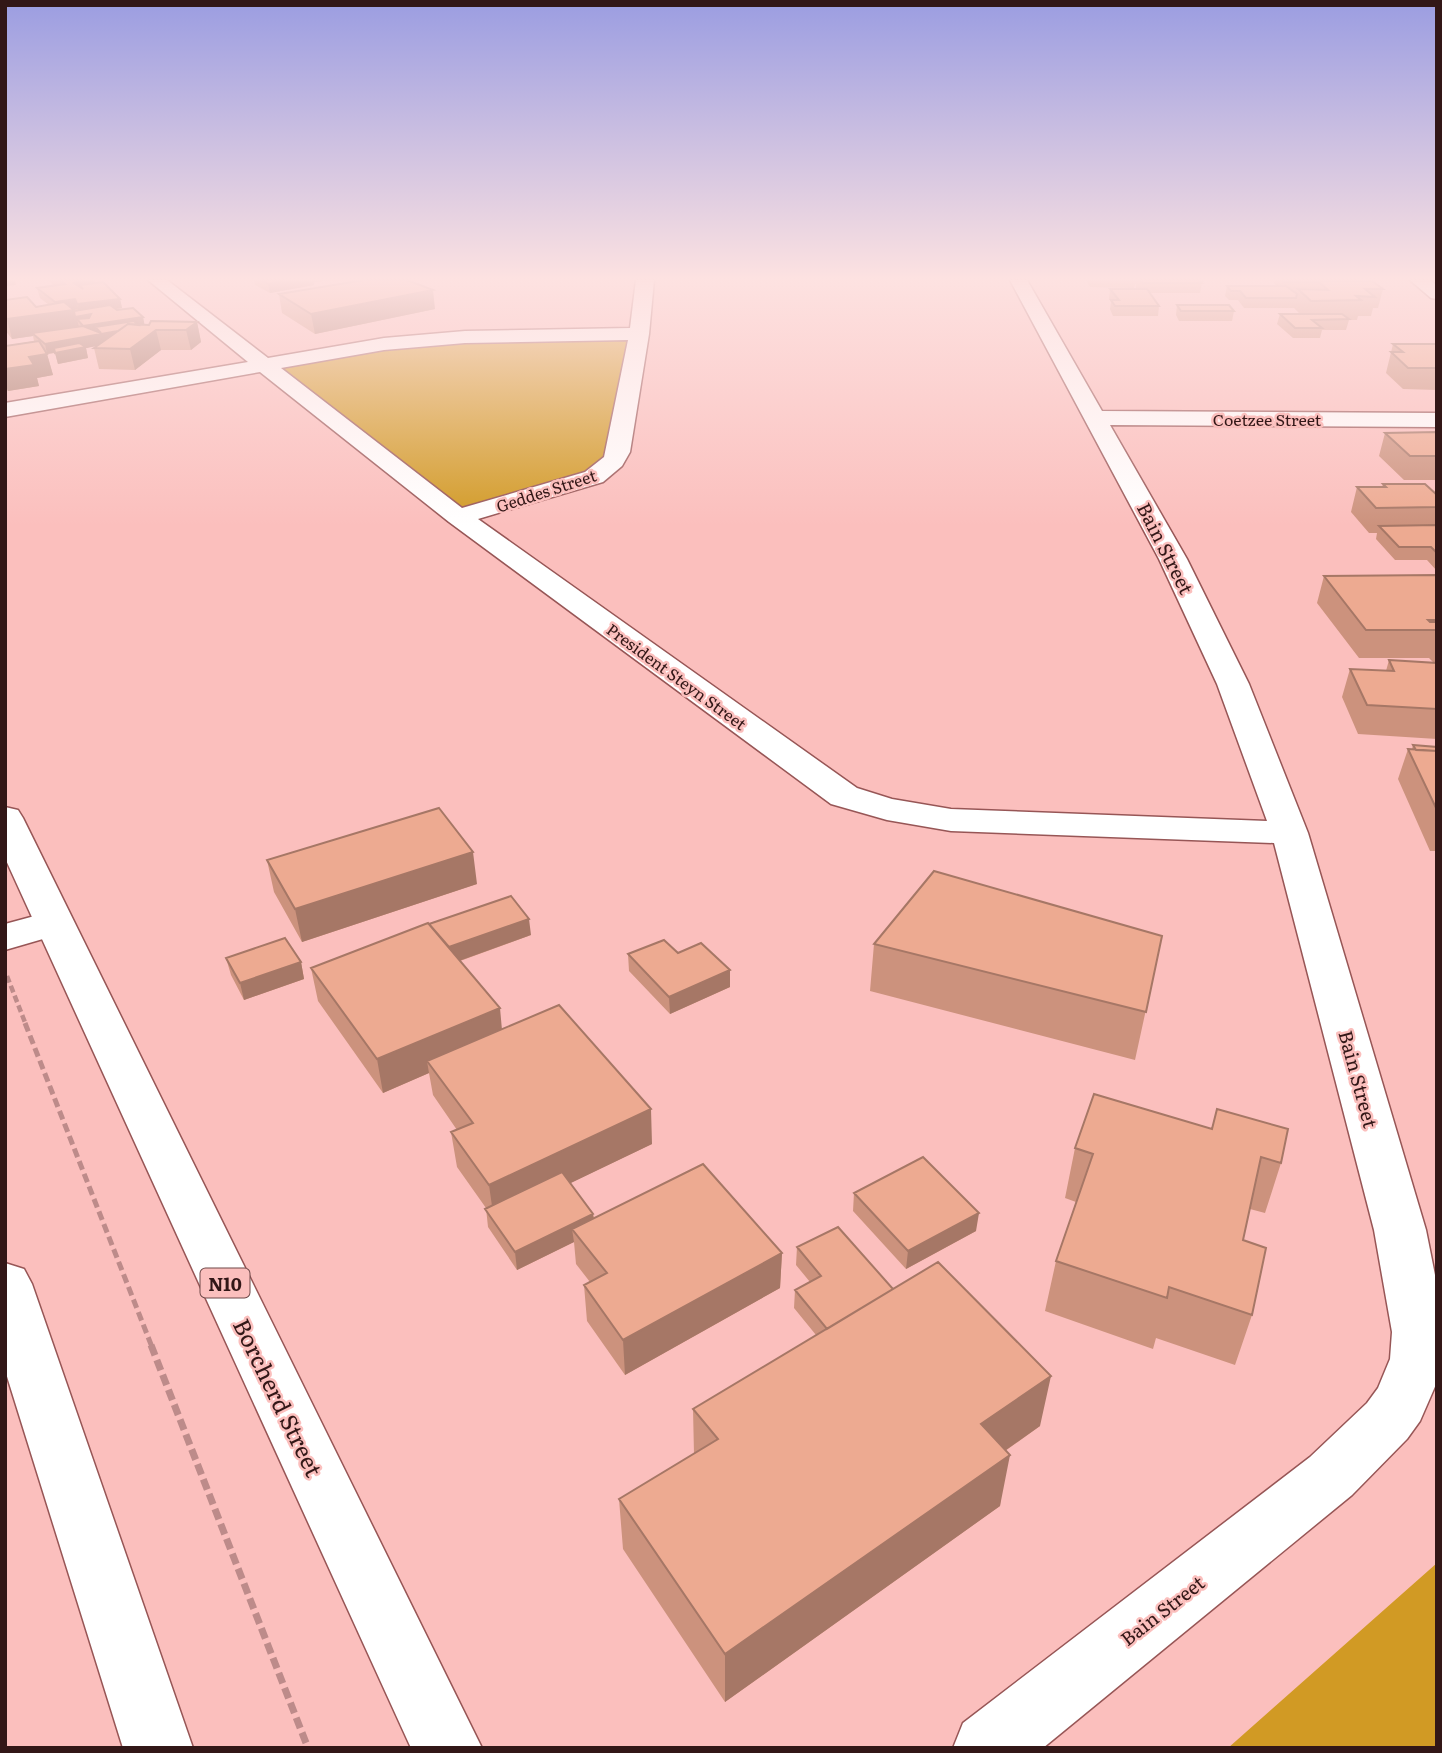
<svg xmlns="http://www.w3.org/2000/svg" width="1442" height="1753" font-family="Literata,serif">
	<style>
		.green { fill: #d19a24 }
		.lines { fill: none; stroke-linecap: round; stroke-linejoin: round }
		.minor-casing { stroke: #975656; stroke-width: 3 }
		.highway-casing { stroke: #975656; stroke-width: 3 }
		.path-far2 { stroke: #bd8b8a; stroke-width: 4.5; stroke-dasharray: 7 3.5; stroke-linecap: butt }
		.path-far1 { stroke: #bd8b8a; stroke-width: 5; stroke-dasharray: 9 4.5; stroke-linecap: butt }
		.path { stroke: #bd8b8a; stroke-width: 7; stroke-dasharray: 11 5; stroke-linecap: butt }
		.minor { fill: #fff; fill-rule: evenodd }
		.highway { fill: #fff; fill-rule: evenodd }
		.wall { fill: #cc927d }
		.shaded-wall { fill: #a67766 }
		.building { fill: #edaa91; stroke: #a67766; stroke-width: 2 }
		.labels { text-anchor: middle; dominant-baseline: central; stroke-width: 5; stroke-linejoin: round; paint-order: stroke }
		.far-street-label { font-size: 16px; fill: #321717; stroke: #fbbfbd }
		.shield { fill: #fbbfbd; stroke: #6e4949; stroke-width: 2 }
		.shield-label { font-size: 18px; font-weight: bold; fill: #321717 }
		.street-label { font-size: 19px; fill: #321717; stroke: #fbbfbd }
		.near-street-label { font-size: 23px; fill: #321717; stroke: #fbbfbd }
	</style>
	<rect width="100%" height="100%" fill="#fbbfbd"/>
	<path class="green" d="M639,337L608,474L459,510L270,365L381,346Z
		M1437,1563V1748H1228Z"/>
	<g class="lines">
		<defs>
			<path id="minor" d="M148,280H167L268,358L384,338L465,331L630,328L636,280H654L649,334L630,452L622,466L603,482L478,519L857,788L892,799L951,809L1267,821L1217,684L1159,559L1010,280H1027L1102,411L1437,413V427L1110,425L1187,559L1249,684L1308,833L1426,1230L1437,1285V1382L1420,1421L1407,1439L1352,1495L1043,1748H953L963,1723L1310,1457L1367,1403L1378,1388L1390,1359L1392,1332L1374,1230L1274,843L951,831L887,820L831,804L449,522L260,372L5,417V403L248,362ZM628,340L604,457L585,472L462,508L281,368L384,350L465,343Z
				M1410,280H1430L1437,286V299L1431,298Z
				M53,911L67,914L73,923L67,932L5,950V924Z"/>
			<path id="highway" d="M5,807L18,810L23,818L482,1748H411L5,858Z
				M5,1263L24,1269L32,1284L193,1748H123L5,1370Z"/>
		</defs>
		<use href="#minor" class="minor-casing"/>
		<use href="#highway" class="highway-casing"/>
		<path class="path-far2" d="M7,976L26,1025"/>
		<path class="path-far1" d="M25,1023L152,1347"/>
		<path class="path" d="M151,1345L308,1748"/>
		<use href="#minor" class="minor"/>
		<use href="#highway" class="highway"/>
	</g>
	<path class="wall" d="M48,280H94L95,283L120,299L122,308L116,309L143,317L144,325L197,322L201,342L191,350H161L135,370L99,369L94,348L99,345L86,348L88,358L58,364L55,353L47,354L53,375L37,378L39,386L8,391L5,387V346L34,341L33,336L12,339L5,330V300L36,307L49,305L40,298L37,288L55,286Z
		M254,280H332L314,282V285L270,293L255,285Z
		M1086,280H1204V282H1201L1202,283L1200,293H1150L1159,306L1158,316H1113L1110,309L1111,302L1109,299L1110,289H1137L1136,288V284H1135L1134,288L1090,287Z
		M1275,280H1358L1383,289L1378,308H1373L1371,316H1358L1357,320H1349L1346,330H1322L1320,338H1293L1277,324L1280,314H1300L1294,308H1244L1238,300H1229L1225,296L1227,286H1276L1274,283Z
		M279,294L435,309L315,334L282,313Z
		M1177,305L1234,311L1232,321H1179L1176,315Z
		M1393,344H1437V390L1403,389L1386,373Z
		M1437,432V480H1404L1379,456L1385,433Z
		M1383,484L1437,495V571L1427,560H1395L1376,539L1377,533H1369L1351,512L1357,487H1382Z
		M1437,575V739L1358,734L1342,697L1350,669L1386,671L1389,660L1434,663L1429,658H1359L1317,603L1324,576Z
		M1413,745L1437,747V851H1430L1398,779L1408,749H1412Z
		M267,860L477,884L302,942L274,892Z
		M531,935L460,961L502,1030L652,1144L570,1183L593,1214L594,1218L782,1253L780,1288L625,1375L587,1321L584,1285L590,1282L576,1264L574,1242L517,1270L488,1227L486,1208L457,1167L451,1132L457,1130L433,1095L429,1073L383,1093L318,1001L311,968Z
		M1162,936L1135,1060L870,991L874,944Z
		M628,954L730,970V987L670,1014L629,971Z
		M226,958L301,962L304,979L244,1000L231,975Z
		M1094,1094L1281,1163L1265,1213L1250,1209L1243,1240L1252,1315L1235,1365L1156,1338L1153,1349L1045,1311L1056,1261L1076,1202L1065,1198L1075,1148Z
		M854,1193L976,1231L906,1269L853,1211Z
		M797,1247L893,1289L1040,1426L1005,1451L1000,1506L725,1702L623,1549L619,1499L694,1454L693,1409L816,1335L794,1308L795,1290L810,1282L796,1265Z"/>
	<path class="shaded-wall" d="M5,280H15L16,285L5,286Z
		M82,280H94L95,283L80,285L82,291L74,283Z
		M286,280H332L314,282V285L270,293L268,284Z
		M433,290L435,309L315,334L311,314Z
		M75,299L78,309L62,311L74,310L75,317L91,314L143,317L145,327H95L97,334L83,326L77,319L79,327L32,333L33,336L12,339L7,319L57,312L55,302Z
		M120,299L122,308L79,314L77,304Z
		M197,322L201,342L191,350L186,330Z
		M141,327L143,338L86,348L88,358L58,364L55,353L77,349L47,354L45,344Z
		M156,330L161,350L135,370L130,349Z
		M47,354L53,375L37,378L39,386L8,391L5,383V369L29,357Z
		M473,852L477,884L302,942L295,909Z
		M529,919L531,935L445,966L443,949Z
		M301,962L304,979L244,1000L240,983Z
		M730,970V987L670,1014L669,997Z
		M500,1008L503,1041L427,1061L429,1073L383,1093L377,1059Z
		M651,1109L652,1144L494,1220L489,1185Z
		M979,1213L976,1231L906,1269L908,1251Z
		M593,1214L595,1232L572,1229L574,1242L517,1270L515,1252Z
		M782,1253L780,1288L625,1375L623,1340Z
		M1051,1376L1040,1426L972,1474L981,1424Z
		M1010,1455L1000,1506L725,1702V1654Z"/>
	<path class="building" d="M60,280H82L74,283L83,289L80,285L103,282L120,299L77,304L75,299L55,302L37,288L65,284Z
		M262,280H286L268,284Z
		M364,280H407L433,290L311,314L279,294Z
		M1140,280H1199L1202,283H1143Z
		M1282,280H1358L1359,281H1318V282H1284Z
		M1318,281H1372L1383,289H1365L1375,297L1356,296L1361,300L1311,301L1298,289L1328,290Z
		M1227,286H1286L1297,294L1296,298H1246L1240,291H1231Z
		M1110,289H1147L1159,306H1115L1111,300H1119Z
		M27,297L36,307L64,302L74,310L7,319L5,317V300Z
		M110,305L117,310L133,308L143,317L83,326L77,319L89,318L91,314L75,317L74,311Z
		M1177,305H1229L1234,311H1181Z
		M1280,314H1342L1349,319L1312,320L1322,328H1295Z
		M134,321L138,325L128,324L118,331L45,344L32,333L83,326L101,333L95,327Z
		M151,321L197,322L186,330H156L130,349L94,348L128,324L149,325Z
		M39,341L47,354L29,357L34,365L5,369V346Z
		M79,343L86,347L55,353L54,348Z
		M1393,344H1437V368H1408L1391,352H1403Z
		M1437,432V456H1410L1385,433Z
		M1383,484H1425L1437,495V507L1376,508L1357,487H1386Z
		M1437,525V553L1431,547H1399L1379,526Z
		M1437,575V620H1428L1430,622H1437V630H1366L1324,576Z
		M1389,660L1437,663V709L1367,705L1350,669L1394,671Z
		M1413,745L1437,747V751L1416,750Z
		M1408,749L1437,751V810Z
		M439,808L473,852L295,909L267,860Z
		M934,871L1162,936L1146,1012L874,944Z
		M511,896L529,919L449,947L429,924Z
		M428,923L500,1008L377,1059L311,968Z
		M285,938L301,962L240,983L226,958Z
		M664,940L678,953L701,943L730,970L669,997L628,954Z
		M559,1005L651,1109L489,1185L451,1132L473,1123L427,1061Z
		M1094,1094L1212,1129L1217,1109L1288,1129L1281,1163L1261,1157L1243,1240L1266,1248L1252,1315L1169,1287L1167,1298L1056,1261L1093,1154L1075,1148Z
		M923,1157L979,1213L908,1251L854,1193Z
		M703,1164L782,1253L623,1340L584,1285L607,1273L572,1229Z
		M562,1172L593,1214L515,1252L485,1209Z
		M838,1227L893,1289L827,1329L795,1290L821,1276L797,1247Z
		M938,1262L1051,1376L981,1424L1010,1455L725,1654L619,1499L718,1439L693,1409Z"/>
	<linearGradient id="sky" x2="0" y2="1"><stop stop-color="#9b9de1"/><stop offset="0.53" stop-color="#fde2e1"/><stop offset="1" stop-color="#fde2e1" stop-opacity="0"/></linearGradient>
	<rect width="1442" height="526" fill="url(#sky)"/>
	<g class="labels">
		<g class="far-street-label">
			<text x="1267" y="419">Coetzee Street</text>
			<text transform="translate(546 490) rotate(-18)">Geddes Street</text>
			<text transform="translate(677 676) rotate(36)">President Steyn Street</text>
		</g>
		<rect class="shield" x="200.5" y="1268.5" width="49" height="29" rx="5"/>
		<g class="shield-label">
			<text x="225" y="1283">N10</text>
		</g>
		<g class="street-label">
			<text transform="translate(1166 548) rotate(63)">Bain Street</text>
			<text transform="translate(1359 1079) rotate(75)">Bain Street</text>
			<text transform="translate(1162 1610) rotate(-38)">Bain Street</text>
		</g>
		<g class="near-street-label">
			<text transform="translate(279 1397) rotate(64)">Borcherd Street</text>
		</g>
	</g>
	<rect width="1442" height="1753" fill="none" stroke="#321717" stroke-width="14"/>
</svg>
